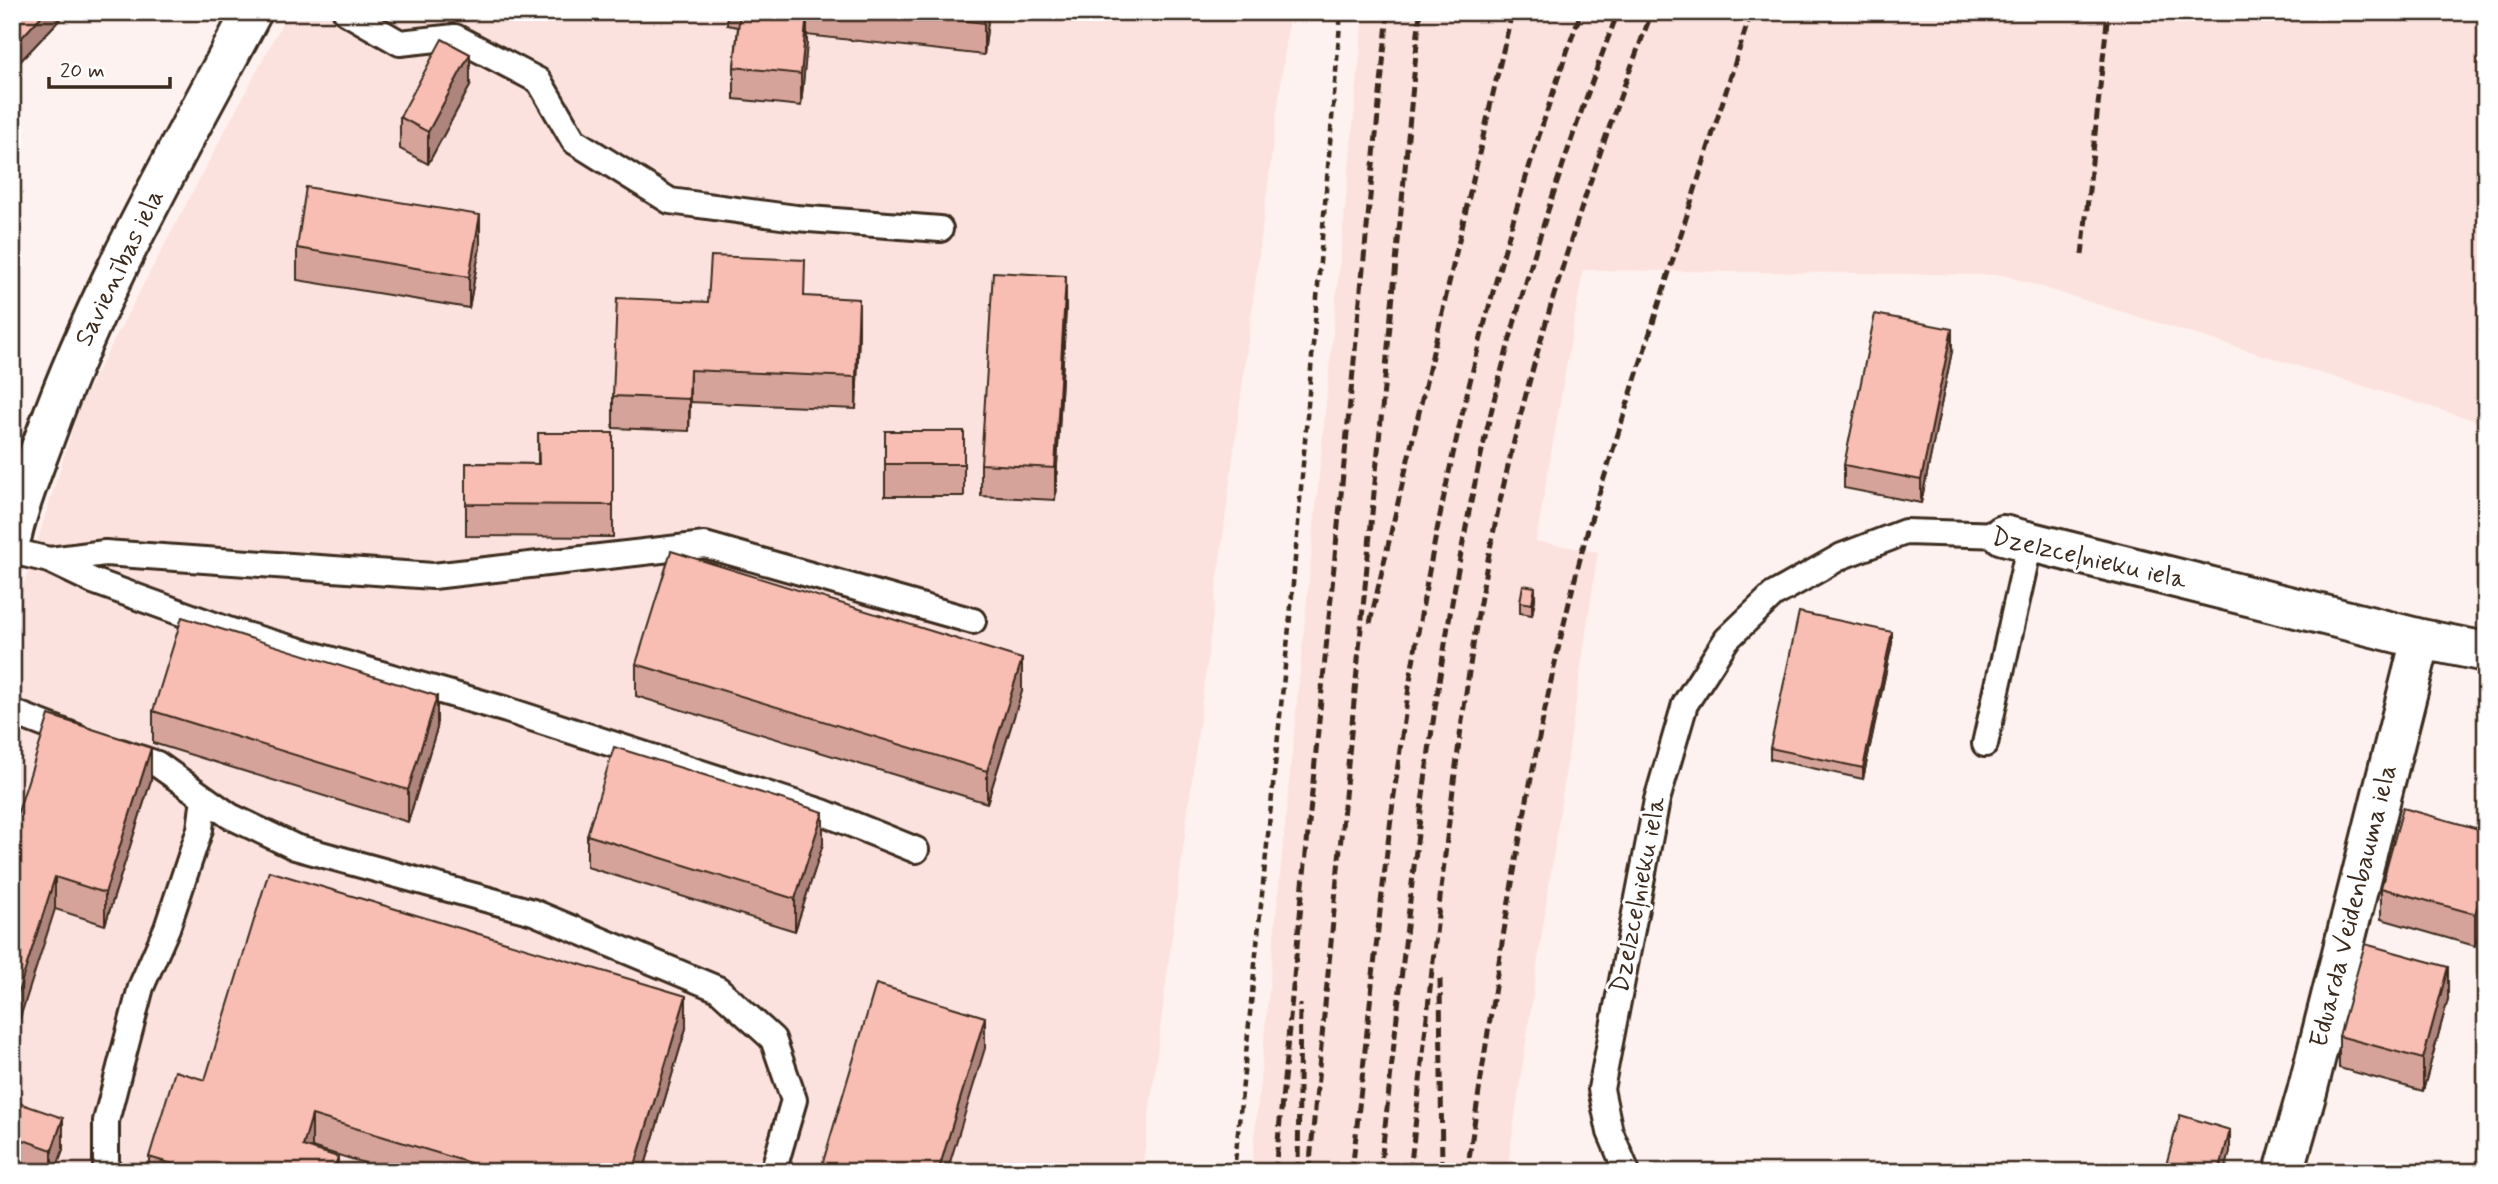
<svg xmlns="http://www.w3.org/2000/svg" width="2498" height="1184" font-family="Mynerve,sans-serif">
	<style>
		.built { fill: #fce2de }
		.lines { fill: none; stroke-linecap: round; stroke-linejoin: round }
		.lane-casing { stroke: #3b2a1e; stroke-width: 30 }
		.street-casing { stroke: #3b2a1e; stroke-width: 44 }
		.path { stroke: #3b2a1e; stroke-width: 4.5; stroke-dasharray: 7 5; stroke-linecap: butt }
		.lane { stroke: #fff; stroke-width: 24 }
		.street { stroke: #fff; stroke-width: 38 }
		.rail { stroke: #3b2a1e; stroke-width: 5; stroke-dasharray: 10 5; stroke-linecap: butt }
		.wall { fill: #d6a39a; stroke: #3b2a1e; stroke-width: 2 }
		.shaded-wall { fill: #ae857d; stroke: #3b2a1e; stroke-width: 2 }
		.building { fill: #f9beb3; stroke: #3b2a1e; stroke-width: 2 }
		.labels { text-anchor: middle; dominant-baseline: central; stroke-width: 6; stroke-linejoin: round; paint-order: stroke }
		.street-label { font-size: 26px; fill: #3b2a1e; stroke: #fff }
	</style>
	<rect width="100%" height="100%" fill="#fef2f0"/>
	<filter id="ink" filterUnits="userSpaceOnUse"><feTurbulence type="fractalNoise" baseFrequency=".0143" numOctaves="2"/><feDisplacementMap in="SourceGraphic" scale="14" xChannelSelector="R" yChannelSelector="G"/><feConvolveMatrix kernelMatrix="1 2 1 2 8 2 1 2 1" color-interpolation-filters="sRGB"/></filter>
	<g filter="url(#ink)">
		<path class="built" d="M288,12H1290L1142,1172H12V621L81,402Z
			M1364,12H2486V424L2002,275L1583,270L1536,541L1598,552L1507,1172H1251Z"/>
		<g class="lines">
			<defs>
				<path id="lane" d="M346,12L400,43L455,37L539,81L574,141L670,201L796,218L940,229
					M12,551L49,560L93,581L231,631L507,710L822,812L916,850
					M50,560L105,553L433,576L705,545L973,621
					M12,712L77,737
					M1985,744L2030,542
					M121,752L157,764L230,816L295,847L533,912L718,989L773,1039L794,1100L773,1172
					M106,1172V1121L141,987L167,928L200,829L204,798
					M1627,1172L1610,1132L1601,1089L1657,800L1685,704L1727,639L1773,595L1842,556L1905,532L2003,535"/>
				<path id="street" d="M12,535C20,500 34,467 46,434C99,287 179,150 252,12
					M2003,535L2421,639L2486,652
					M2284,1172L2307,1092L2421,639"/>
			</defs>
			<use href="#lane" class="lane-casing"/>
			<use href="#street" class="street-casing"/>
			<path class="path" d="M1234,1172L1291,607L1341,12"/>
			<use href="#lane" class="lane"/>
			<use href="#street" class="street"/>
			<path class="rail" d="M2082,255L2108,12
				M1370,623L1512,12
				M1440,979L1442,1172
				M1275,1172L1388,12
				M1298,1172L1300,1004
				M1309,1172L1420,12
				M1352,1172C1370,1008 1385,844 1410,681C1446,453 1503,229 1581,12
				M1380,1172C1404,956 1424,740 1466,527C1500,351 1554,179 1618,12
				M1410,1172C1431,986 1448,799 1478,614C1513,408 1577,206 1652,12
				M1467,1172C1499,956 1531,739 1588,529L1751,12"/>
		</g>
		<path class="wall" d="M12,12H64V15L15,67L12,65Z
			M727,12H989L984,55L807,35L801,106L734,99V67L738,27L727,25Z
			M470,86L428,164L400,149V117Z
			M480,247L469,308L297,280V248Z
			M805,296L859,331L856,409L690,402L689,431L613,428V396L708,302Z
			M1066,308L1055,500L981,496V464Z
			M1952,351L1921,503L1844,488V465Z
			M885,431H964V496H885Z
			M538,433H613V537L466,536V463L538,464Z
			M1535,599L1532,615L1520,613V602Z
			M1892,643L1863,779L1770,759V748Z
			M636,664L1022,691L987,803L636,696Z
			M153,711L437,728L408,822L153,743Z
			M151,780L105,925L55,909L12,831Z
			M2486,831V909L2475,946L2381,919V888Z
			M587,835L823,844L795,931L587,867Z
			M2448,999L2423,1091L2339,1068V1036Z
			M686,1028L643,1172H394L312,1147V1149L338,1172H149V1157L205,1080Z
			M12,1112L63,1150L55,1172H23L12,1168Z"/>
		<path class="shaded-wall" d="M45,12H64V15L15,67V45Z
			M985,12H989L984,55V23Z
			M807,13V44L801,106V74Z
			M470,54V86L428,164V132Z
			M480,215V247L469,308V277Z
			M1066,276V308L1055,500V468Z
			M859,299V331L856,409V377Z
			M1952,329V351L1921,503V480Z
			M690,370V402L689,431V399Z
			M1535,587V599L1532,615V604Z
			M1892,632V643L1863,779V768Z
			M1022,659V691L987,803V771Z
			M437,696V728L408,822V790Z
			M151,748V780L105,925V893Z
			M823,812V844L795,931V899Z
			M55,877V909L12,1043V1011Z
			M2486,877V909L2475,946V914Z
			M2448,967V999L2423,1091V1059Z
			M686,996V1028L643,1172H633Z
			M985,1017V1048L947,1172H938Z
			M312,1115V1147L305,1172L303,1146Z
			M63,1118V1150L55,1172H52V1150Z
			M2230,1130V1152L2225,1172H2219Z
			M338,1157V1172H333Z"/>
		<path class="building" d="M12,12H45L15,45L12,43Z
			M740,12L807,13L801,74L734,67Z
			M890,12H985L984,23Z
			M442,39L470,54L428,132L400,117Z
			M306,187L480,215L469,277L297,248Z
			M711,256L805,260L804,296L859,299L856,377L690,370L689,399L613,396L617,298L708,302Z
			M993,272L1066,276L1055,468L981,464Z
			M1875,314L1952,329L1921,480L1844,465Z
			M885,431H964V464H885Z
			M538,433H613V505L466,504V463L539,464Z
			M671,551L1022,659L987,771L636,664Z
			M1523,585L1535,587L1532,604L1520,602Z
			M1799,612L1892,632L1863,768L1770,748Z
			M182,617L437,696L408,790L153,711Z
			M49,715L151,748L105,893L55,877L12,1011V831Z
			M614,747L823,812L795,899L587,835Z
			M2403,808L2486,831V877L2475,914L2381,888Z
			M269,871L686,996L633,1172H500L312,1115L303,1146L338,1157L333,1172H199L149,1157L175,1071L205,1080Z
			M2365,944L2448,967L2423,1059L2339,1036Z
			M876,984L985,1017L938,1172H820Z
			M16,1102L63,1118L52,1150L12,1136V1112Z
			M2180,1115L2230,1130L2219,1172H2164Z"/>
	</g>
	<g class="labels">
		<g class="street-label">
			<text transform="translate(120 268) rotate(-64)">Savienības iela</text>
			<text transform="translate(2089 559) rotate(13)">Dzelzceļnieku iela</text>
			<text transform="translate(1639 895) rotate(-79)">Dzelzceļnieku iela</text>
			<text transform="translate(2354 906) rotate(-76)">Eduarda Veidenbauma iela</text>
		</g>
	</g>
	<rect width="2498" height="1184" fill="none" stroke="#fff" stroke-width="42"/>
	<rect x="21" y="21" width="2456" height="1142" fill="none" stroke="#3b2a1e" stroke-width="2.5" filter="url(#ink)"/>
	<path d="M49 77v10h121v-10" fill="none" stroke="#3b2a1e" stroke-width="3.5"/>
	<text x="60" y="77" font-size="21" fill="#3b2a1e" stroke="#ffffff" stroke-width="5" paint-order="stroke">20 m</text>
</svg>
